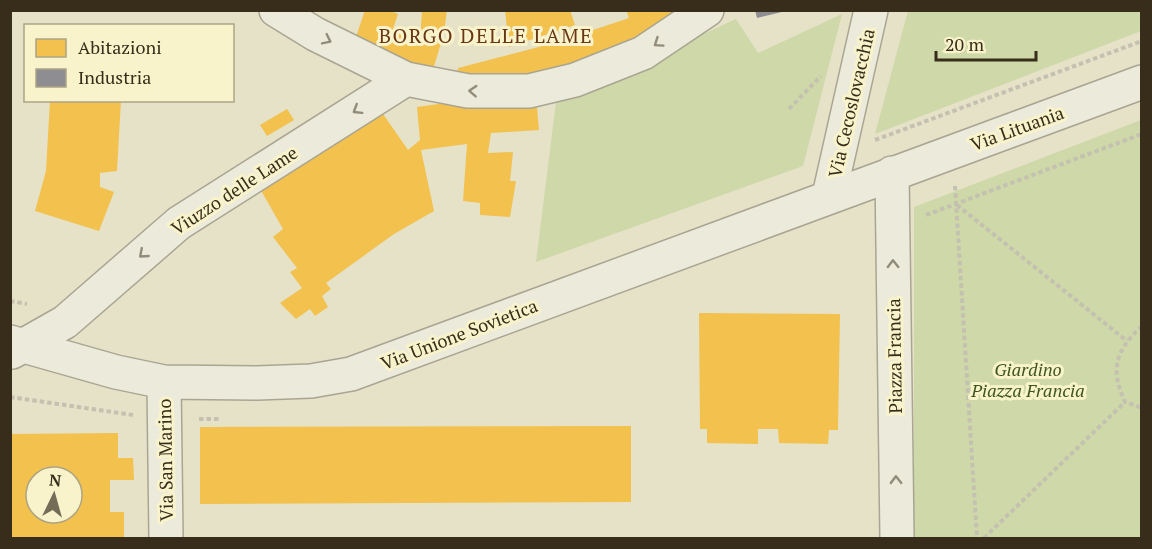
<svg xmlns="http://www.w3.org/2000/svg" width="1152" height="549" font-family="'PT Serif',serif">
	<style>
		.green { fill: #cfd8a8 }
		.homes { fill: #f2c14e; fill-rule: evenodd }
		.industry { fill: #8d8d92 }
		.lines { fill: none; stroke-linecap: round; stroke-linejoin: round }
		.street-casing { stroke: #a9a592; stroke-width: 36 }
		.path { stroke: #c4c1b1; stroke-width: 4; stroke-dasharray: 4.5 3; stroke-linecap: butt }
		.street { stroke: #eceada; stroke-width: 33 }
		.oneway { stroke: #928c7a }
		.labels { text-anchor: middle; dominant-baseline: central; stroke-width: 6; stroke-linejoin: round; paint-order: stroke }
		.street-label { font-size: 18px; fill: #382d1a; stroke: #f9f3cb }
		.park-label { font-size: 18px; font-style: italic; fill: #3e561e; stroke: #f9f3cb }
		.neighbourhood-label { font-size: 20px; letter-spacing: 1.5px; fill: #683515; stroke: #f9f3cb }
	</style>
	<rect width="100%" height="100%" fill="#e5e2c8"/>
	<path class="green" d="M908,11H1141V31L875,134Z
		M842,14L803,166L536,262L556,102L736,19L758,53Z
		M1141,120V538H914V207Z"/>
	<path class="homes" d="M365,10H388L398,14L392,32L420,41L422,10H447L444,33L432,73L354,43Z
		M505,10H570L575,25L509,47Z
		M626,10H687L637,45L562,73L456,79L458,68L554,43L629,18Z
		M536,96L539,130L491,133L488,153L513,152L510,181H516L510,217L480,215V203L463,201L467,144L421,150L434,211L394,234L326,283L331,289L322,296L328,307L315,316L310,309L296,319L280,303L302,288L290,272L297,268L273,237L283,229L259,187L383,114L408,150L420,140L417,107L467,100Z
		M50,100H121L117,171L100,173V187L114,192L99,231L35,211L46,171Z
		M287,109L294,120L267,136L260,125Z
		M699,313L840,314L838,430H829L828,444L779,443L778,429H758V444L707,443V429H700Z
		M631,426V502L200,504V427Z
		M118,433V458H133L134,480H110V512H124V538H10V434ZM36,477H72V513H36Z"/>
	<path class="industry" d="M755,10H786V11L757,18Z"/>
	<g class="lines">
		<defs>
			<path id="street" d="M276,10L315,34L406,79L468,91H529L575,80L643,53L707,10
				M892,173L897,538
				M829,196L871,10
				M10,342L116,372L164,382L257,383L311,381L351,374L1142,82
				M12,352L65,322L179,223L406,79
				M164,382L166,538"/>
		</defs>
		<use href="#street" class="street-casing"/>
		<path class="path" d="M789,109L821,76
			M875,140L1142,41
			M955,186L977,538
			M957,205L1127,341
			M926,215L1142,134
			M10,301L27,304
			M1142,326C1115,351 1110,369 1125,402L1142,408
			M10,397L133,415
			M199,419H221
			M984,538L1125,402"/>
		<use href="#street" class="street"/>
	</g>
	<defs><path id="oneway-chevron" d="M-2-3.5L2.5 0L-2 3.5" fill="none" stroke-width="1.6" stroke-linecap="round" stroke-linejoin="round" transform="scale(1.5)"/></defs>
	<g class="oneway">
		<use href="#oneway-chevron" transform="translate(327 40) rotate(26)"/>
		<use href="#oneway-chevron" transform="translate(658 43) rotate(146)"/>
		<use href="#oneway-chevron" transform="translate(473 91) rotate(-177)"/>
		<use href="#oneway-chevron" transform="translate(357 110) rotate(148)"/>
		<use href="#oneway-chevron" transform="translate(143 254) rotate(139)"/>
		<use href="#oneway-chevron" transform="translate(893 264) rotate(-91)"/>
		<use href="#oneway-chevron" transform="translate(896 480) rotate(-91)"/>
	</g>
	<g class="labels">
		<g class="street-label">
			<text transform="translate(851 103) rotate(-77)">Via Cecoslovacchia</text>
			<text transform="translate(1017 128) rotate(-20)">Via Lituania</text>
			<text transform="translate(234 190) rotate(-33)">Viuzzo delle Lame</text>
			<text transform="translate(459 334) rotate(-21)">Via Unione Sovietica</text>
			<text transform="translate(894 356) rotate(-91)">Piazza Francia</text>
			<text transform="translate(165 460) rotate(-91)">Via San Marino</text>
		</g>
		<g class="park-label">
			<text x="1028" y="369">Giardino<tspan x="1028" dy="21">Piazza Francia</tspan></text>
		</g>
		<g class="neighbourhood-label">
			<text x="486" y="35">BORGO DELLE LAME</text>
		</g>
	</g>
	<rect width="1152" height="549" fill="none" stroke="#382d1a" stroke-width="24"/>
	<rect x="24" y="24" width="210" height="78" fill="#f9f3cb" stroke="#aca484" stroke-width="1.5"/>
	<rect x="36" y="39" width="30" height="18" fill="#f2c14e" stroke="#aca484" stroke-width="1.5"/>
	<text x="78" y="54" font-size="18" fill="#382d1a">Abitazioni</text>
	<rect x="36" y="69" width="30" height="18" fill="#8d8d92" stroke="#aca484" stroke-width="1.5"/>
	<text x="78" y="84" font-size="18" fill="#382d1a">Industria</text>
	<g transform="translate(54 495) rotate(5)"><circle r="28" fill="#f9f3cb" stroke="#aca484" stroke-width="1.5"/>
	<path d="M0-4.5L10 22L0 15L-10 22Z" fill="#756c57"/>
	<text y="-9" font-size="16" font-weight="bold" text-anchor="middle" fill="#382d1a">N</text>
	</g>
	<path d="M936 51v9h100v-9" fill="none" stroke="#382d1a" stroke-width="3"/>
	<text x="945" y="51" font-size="18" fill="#382d1a" stroke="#f9f3cb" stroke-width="4.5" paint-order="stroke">20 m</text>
</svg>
